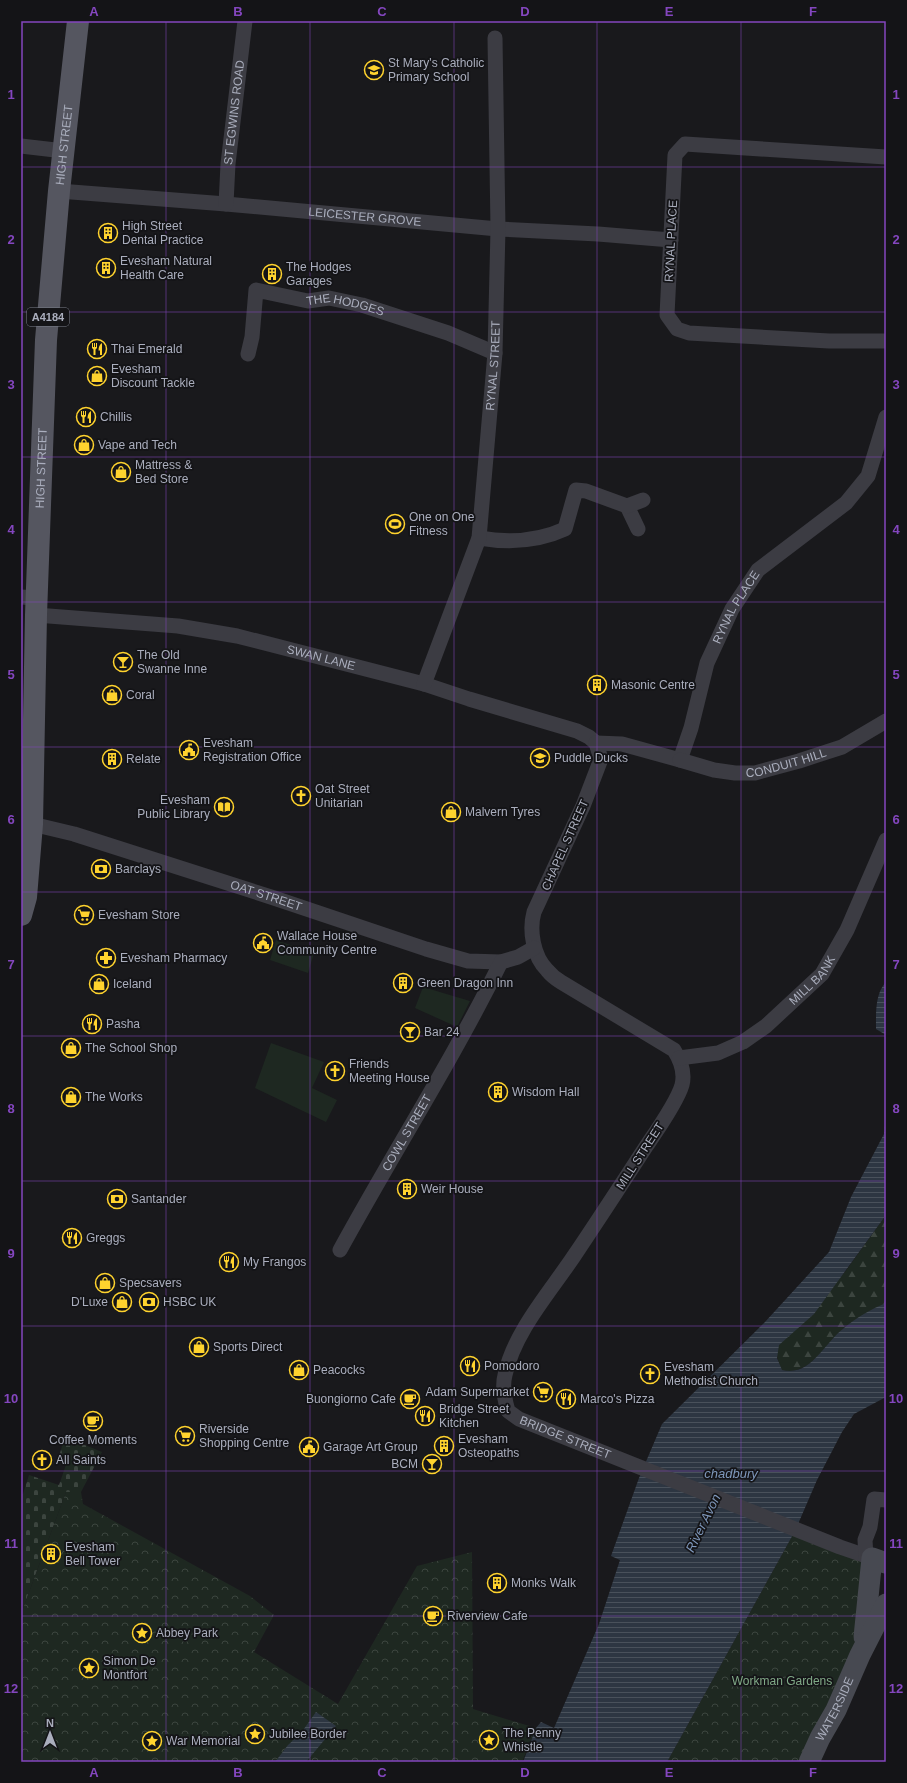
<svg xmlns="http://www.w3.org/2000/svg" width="907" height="1783" font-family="Arial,sans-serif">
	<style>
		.green { fill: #1e2821 }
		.forest { fill: url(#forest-firs) }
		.cemetery { fill: url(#cemetery-stones) }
		.park { fill: url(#park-crowns) }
		.water { fill: url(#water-rules) }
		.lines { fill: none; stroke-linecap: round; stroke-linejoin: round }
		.street { stroke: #3c3c43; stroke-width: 15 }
		.secondary { stroke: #474951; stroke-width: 21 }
		.primary { stroke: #555660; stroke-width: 22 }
		.grid { fill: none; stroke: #8446bf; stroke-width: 1; stroke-opacity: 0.55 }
		.labels { text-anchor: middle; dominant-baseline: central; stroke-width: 3.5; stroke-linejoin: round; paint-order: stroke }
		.shield { fill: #141417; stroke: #7d808b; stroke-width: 1 }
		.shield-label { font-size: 11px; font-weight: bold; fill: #aaaebd }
		.poi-label { font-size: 12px; fill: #aaaebd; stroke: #141417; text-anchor: start }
		.street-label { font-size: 12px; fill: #aaaebd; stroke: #141417 }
		.park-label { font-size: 12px; fill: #80a987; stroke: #141417 }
		.water-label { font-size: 13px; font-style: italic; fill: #7e97ba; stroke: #141417 }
		.neatline { fill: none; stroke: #8446bf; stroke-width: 1.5 }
		.grid-label { font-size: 13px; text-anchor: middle; font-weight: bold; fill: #8446bf }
	</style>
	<defs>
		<pattern id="forest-firs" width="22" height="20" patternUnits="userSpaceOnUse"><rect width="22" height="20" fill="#1e2821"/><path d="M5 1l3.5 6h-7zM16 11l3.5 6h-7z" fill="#3c453f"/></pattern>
		<pattern id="cemetery-stones" width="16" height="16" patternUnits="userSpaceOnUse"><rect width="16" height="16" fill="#1e2821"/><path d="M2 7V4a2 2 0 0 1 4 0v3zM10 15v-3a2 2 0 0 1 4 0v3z" fill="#3c453f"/></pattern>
		<pattern id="park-crowns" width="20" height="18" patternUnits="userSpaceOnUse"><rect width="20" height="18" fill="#1e2821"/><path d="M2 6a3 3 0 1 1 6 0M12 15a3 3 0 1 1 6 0" fill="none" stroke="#3c453f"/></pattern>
		<pattern id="water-rules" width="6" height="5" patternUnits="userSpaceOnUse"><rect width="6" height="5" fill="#2d3642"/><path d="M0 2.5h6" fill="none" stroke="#49515b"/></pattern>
	</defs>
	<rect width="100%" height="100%" fill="#19191c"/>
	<path class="green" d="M276,940L314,953L308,973L270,960Z
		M423,987L470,1001L457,1027L415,1008Z
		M271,1043L324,1062L312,1088L337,1100L326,1122L255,1088Z"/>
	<path class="forest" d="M886,1215V1304C873,1311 854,1319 843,1329C824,1345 810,1377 781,1370L774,1346L845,1272Z"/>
	<path class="cemetery" d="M65,1437L102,1452L81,1492H66L21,1614V1494H23L29,1475L59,1485L67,1462L58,1459Z"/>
	<path class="park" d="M66,1492H81L83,1504L250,1596L274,1615L254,1652L338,1704L417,1566L472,1552L473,1709L536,1728L522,1762H21V1614Z
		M795,1531L866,1557L864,1634L809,1762H667Z"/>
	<path class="water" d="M885,983H886V1035L876,1029C876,1014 875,995 885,983Z
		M886,1116V1215L814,1314L779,1345L777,1358L782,1370C811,1377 824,1343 844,1328C856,1318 871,1309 886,1303V1397L854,1414L842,1432L817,1480L795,1531L667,1762H523L536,1728L541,1722L554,1728L599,1624L620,1560L611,1556L639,1478L662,1424L765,1322L829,1252L851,1197L884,1134Z
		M316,1712L336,1726L306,1762H275L288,1745L301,1733Z"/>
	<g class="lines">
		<g class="street">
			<path d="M21,146L64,151"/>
			<path d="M886,157L685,144L675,155L667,315L677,329L689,333L829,341H886"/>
			<path id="s1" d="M59,191L226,204L498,229L598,234L671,240"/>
			<path id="s2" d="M226,204L228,164L245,21"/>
			<path id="s3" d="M248,354L252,337L256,290L308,301L329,298L362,305L448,333L495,353"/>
			<path d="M627,506L638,529"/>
			<path d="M479,538C509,543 537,542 565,529L576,490L586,491L627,506L643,500"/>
			<path d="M21,597L37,598"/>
			<path id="s4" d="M36,615L178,626L237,636L424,684L469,699L577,731L589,737L596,743L601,759L583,806L534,912C529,930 533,956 547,970C551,975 556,979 561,982L674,1050C681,1061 685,1073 682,1085C677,1102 658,1129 647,1145C623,1182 599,1219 574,1256C550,1292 514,1332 505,1375C502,1386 505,1401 508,1411L519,1419L840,1547L872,1558"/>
			<path id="s5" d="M424,684L479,538L495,353L498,229L495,38"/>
			<path id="s6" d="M596,743L622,744L680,760L691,728L707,663L732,609L758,570L846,503L868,476L886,417"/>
			<path id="s7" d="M680,760L714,770L735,773H755L799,761L842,747L886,721"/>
			<path id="s8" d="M32,824L74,834L274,898L426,949L468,961L501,962"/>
			<path id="s9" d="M679,1058L718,1053L743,1042L766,1026L822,974L847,930L886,840"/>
			<path id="s10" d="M340,1250C393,1153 452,1061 501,962L518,957L534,948"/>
			<path d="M866,1557L865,1540L870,1527L874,1499L886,1500"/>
		</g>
		<g class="secondary">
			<path d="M864,1637L872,1558L886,1563"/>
			<path id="s11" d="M809,1762L820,1738L836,1710L860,1655L886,1604"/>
		</g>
		<path class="primary" id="s12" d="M21,915L26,897L32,824L36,615L46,340L59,191L78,21"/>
	</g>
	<path class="grid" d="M166,21V1762M310,21V1762M454,21V1762M597,21V1762M741,21V1762M21,167H886M21,312H886M21,457H886M21,602H886M21,747H886M21,892H886M21,1036H886M21,1181H886M21,1326H886M21,1471H886M21,1616H886"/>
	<defs>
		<symbol id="school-ring" viewBox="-11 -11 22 22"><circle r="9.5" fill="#141417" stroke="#ffd32e" stroke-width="1.5"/><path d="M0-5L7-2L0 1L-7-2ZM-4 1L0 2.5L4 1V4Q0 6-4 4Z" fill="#ffd32e"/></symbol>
		<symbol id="building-ring" viewBox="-11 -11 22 22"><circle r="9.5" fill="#141417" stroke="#ffd32e" stroke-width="1.5"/><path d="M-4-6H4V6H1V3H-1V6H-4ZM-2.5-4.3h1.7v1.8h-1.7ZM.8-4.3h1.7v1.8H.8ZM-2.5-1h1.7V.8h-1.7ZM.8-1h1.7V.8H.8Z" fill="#ffd32e"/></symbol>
		<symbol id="restaurant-ring" viewBox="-11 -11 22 22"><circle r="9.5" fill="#141417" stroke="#ffd32e" stroke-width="1.5"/><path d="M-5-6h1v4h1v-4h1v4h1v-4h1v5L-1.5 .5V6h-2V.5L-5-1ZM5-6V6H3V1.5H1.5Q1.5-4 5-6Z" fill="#ffd32e"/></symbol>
		<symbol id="shop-ring" viewBox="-11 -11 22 22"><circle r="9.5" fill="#141417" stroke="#ffd32e" stroke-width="1.5"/><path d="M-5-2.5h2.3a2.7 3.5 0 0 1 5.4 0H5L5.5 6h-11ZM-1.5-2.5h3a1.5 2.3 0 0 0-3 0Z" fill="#ffd32e"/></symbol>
		<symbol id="stadium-ring" viewBox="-11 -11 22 22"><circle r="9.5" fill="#141417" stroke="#ffd32e" stroke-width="1.5"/><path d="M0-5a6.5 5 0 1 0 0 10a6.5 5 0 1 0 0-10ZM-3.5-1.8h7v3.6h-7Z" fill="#ffd32e"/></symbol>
		<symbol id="bar-ring" viewBox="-11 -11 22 22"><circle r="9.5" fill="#141417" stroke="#ffd32e" stroke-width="1.5"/><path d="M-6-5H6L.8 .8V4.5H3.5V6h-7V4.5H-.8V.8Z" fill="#ffd32e"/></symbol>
		<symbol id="civic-ring" viewBox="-11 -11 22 22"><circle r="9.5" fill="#141417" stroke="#ffd32e" stroke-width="1.5"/><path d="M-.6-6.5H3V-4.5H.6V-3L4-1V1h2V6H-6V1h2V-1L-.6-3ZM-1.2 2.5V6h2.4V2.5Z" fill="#ffd32e"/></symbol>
		<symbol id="church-ring" viewBox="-11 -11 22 22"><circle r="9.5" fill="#141417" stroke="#ffd32e" stroke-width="1.5"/><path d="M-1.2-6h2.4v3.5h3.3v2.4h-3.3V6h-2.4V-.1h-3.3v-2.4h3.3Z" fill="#ffd32e"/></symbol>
		<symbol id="library-ring" viewBox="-11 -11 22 22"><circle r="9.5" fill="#141417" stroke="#ffd32e" stroke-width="1.5"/><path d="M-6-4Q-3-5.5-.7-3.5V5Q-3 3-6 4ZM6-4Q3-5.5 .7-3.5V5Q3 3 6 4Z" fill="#ffd32e"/></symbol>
		<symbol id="bank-ring" viewBox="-11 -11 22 22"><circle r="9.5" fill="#141417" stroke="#ffd32e" stroke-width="1.5"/><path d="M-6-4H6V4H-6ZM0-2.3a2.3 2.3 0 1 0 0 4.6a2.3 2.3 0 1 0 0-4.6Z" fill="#ffd32e"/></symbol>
		<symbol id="supermarket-ring" viewBox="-11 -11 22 22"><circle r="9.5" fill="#141417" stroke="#ffd32e" stroke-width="1.5"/><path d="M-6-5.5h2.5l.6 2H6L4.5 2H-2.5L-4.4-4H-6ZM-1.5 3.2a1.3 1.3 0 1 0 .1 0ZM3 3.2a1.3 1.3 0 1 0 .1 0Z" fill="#ffd32e"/></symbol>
		<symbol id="pharmacy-ring" viewBox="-11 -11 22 22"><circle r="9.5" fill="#141417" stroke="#ffd32e" stroke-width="1.5"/><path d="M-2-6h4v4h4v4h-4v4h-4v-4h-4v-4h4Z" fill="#ffd32e"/></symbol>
		<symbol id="cafe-ring" viewBox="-11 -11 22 22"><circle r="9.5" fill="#141417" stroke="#ffd32e" stroke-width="1.5"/><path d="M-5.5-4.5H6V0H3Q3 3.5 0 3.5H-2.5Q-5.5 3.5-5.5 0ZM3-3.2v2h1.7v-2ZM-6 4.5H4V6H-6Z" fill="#ffd32e"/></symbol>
		<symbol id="sight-ring" viewBox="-11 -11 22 22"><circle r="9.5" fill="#141417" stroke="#ffd32e" stroke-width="1.5"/><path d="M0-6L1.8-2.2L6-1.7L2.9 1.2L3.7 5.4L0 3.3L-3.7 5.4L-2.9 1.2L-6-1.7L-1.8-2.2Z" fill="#ffd32e"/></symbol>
	</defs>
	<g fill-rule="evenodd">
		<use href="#school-ring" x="363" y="59" width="22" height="22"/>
		<use href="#building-ring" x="97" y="222" width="22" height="22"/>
		<use href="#building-ring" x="95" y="257" width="22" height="22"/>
		<use href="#building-ring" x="261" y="263" width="22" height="22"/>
		<use href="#restaurant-ring" x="86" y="338" width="22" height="22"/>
		<use href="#shop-ring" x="86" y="365" width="22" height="22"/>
		<use href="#restaurant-ring" x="75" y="406" width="22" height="22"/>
		<use href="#shop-ring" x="73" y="434" width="22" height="22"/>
		<use href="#shop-ring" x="110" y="461" width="22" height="22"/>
		<use href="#stadium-ring" x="384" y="513" width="22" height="22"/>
		<use href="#bar-ring" x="112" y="651" width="22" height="22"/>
		<use href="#building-ring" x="586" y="674" width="22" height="22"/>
		<use href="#shop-ring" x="101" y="684" width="22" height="22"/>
		<use href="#civic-ring" x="178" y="739" width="22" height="22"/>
		<use href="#school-ring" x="529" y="747" width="22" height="22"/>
		<use href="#building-ring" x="101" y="748" width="22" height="22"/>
		<use href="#church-ring" x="290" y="785" width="22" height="22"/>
		<use href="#library-ring" x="213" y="796" width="22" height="22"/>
		<use href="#shop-ring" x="440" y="801" width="22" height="22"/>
		<use href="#bank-ring" x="90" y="858" width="22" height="22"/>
		<use href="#supermarket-ring" x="73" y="904" width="22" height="22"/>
		<use href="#civic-ring" x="252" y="932" width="22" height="22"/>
		<use href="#pharmacy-ring" x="95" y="947" width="22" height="22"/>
		<use href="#building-ring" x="392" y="972" width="22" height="22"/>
		<use href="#shop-ring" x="88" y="973" width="22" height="22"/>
		<use href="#restaurant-ring" x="81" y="1013" width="22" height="22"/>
		<use href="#bar-ring" x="399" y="1021" width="22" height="22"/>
		<use href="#shop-ring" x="60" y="1037" width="22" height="22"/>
		<use href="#church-ring" x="324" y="1060" width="22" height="22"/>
		<use href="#building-ring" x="487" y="1081" width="22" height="22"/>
		<use href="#shop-ring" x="60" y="1086" width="22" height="22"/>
		<use href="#building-ring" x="396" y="1178" width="22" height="22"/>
		<use href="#bank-ring" x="106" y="1188" width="22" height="22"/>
		<use href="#restaurant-ring" x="61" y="1227" width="22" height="22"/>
		<use href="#restaurant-ring" x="218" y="1251" width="22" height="22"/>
		<use href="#shop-ring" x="94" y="1272" width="22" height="22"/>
		<use href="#shop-ring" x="111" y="1291" width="22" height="22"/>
		<use href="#bank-ring" x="138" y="1291" width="22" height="22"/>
		<use href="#shop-ring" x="188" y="1336" width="22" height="22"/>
		<use href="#restaurant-ring" x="459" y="1355" width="22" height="22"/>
		<use href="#shop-ring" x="288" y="1359" width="22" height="22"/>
		<use href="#church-ring" x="639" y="1363" width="22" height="22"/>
		<use href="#supermarket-ring" x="532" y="1381" width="22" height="22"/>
		<use href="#cafe-ring" x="399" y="1388" width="22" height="22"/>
		<use href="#restaurant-ring" x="555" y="1388" width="22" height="22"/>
		<use href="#restaurant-ring" x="414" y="1405" width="22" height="22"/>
		<use href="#cafe-ring" x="82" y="1410" width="22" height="22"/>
		<use href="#supermarket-ring" x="174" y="1425" width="22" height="22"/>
		<use href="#building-ring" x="433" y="1435" width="22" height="22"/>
		<use href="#civic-ring" x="298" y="1436" width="22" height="22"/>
		<use href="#church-ring" x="31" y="1449" width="22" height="22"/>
		<use href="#bar-ring" x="421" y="1453" width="22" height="22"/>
		<use href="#building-ring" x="40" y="1543" width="22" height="22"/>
		<use href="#building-ring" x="486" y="1572" width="22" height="22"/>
		<use href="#cafe-ring" x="422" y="1605" width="22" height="22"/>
		<use href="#sight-ring" x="131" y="1622" width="22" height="22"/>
		<use href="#sight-ring" x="78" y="1657" width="22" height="22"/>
		<use href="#sight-ring" x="244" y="1723" width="22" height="22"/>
		<use href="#sight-ring" x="478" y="1729" width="22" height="22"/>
		<use href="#sight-ring" x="141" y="1730" width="22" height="22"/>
	</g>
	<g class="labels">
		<rect class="shield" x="27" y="308" width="42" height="18" rx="3"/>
		<g class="shield-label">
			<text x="48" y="317">A4184</text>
		</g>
		<g class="poi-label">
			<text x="388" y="63">St Mary's Catholic<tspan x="388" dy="14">Primary School</tspan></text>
			<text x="122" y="226">High Street<tspan x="122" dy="14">Dental Practice</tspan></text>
			<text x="120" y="261">Evesham Natural<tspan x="120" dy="14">Health Care</tspan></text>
			<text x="286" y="267">The Hodges<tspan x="286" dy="14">Garages</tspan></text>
			<text x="111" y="349">Thai Emerald</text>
			<text x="111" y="369">Evesham<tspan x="111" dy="14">Discount Tackle</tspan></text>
			<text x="100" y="417">Chillis</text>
			<text x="98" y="445">Vape and Tech</text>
			<text x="135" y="465">Mattress &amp;<tspan x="135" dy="14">Bed Store</tspan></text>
			<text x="409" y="517">One on One<tspan x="409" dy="14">Fitness</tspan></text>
			<text x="137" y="655">The Old<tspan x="137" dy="14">Swanne Inne</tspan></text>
			<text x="611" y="685">Masonic Centre</text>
			<text x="126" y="695">Coral</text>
			<text x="203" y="743">Evesham<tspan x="203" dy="14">Registration Office</tspan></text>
			<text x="554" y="758">Puddle Ducks</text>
			<text x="126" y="759">Relate</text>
			<text x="315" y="789">Oat Street<tspan x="315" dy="14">Unitarian</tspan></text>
			<text x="210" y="800" text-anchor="end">Evesham<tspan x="210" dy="14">Public Library</tspan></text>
			<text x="465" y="812">Malvern Tyres</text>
			<text x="115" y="869">Barclays</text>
			<text x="98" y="915">Evesham Store</text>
			<text x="277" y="936">Wallace House<tspan x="277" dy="14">Community Centre</tspan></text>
			<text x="120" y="958">Evesham Pharmacy</text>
			<text x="417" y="983">Green Dragon Inn</text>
			<text x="113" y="984">Iceland</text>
			<text x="106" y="1024">Pasha</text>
			<text x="424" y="1032">Bar 24</text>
			<text x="85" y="1048">The School Shop</text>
			<text x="349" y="1064">Friends<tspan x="349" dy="14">Meeting House</tspan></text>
			<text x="512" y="1092">Wisdom Hall</text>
			<text x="85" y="1097">The Works</text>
			<text x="421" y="1189">Weir House</text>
			<text x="131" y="1199">Santander</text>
			<text x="86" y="1238">Greggs</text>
			<text x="243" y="1262">My Frangos</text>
			<text x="119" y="1283">Specsavers</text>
			<text x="108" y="1302" text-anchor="end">D'Luxe</text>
			<text x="163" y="1302">HSBC UK</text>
			<text x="213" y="1347">Sports Direct</text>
			<text x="484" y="1366">Pomodoro</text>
			<text x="664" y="1367">Evesham<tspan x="664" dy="14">Methodist Church</tspan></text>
			<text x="313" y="1370">Peacocks</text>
			<text x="529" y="1392" text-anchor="end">Adam Supermarket</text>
			<text x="396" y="1399" text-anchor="end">Buongiorno Cafe</text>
			<text x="580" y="1399">Marco's Pizza</text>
			<text x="439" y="1409">Bridge Street<tspan x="439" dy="14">Kitchen</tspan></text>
			<text x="199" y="1429">Riverside<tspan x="199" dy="14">Shopping Centre</tspan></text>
			<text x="458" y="1439">Evesham<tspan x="458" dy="14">Osteopaths</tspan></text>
			<text x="93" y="1440" text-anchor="middle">Coffee Moments</text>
			<text x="323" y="1447">Garage Art Group</text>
			<text x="56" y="1460">All Saints</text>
			<text x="418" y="1464" text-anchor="end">BCM</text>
			<text x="65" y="1547">Evesham<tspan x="65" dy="14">Bell Tower</tspan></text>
			<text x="511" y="1583">Monks Walk</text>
			<text x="447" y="1616">Riverview Cafe</text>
			<text x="156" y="1633">Abbey Park</text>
			<text x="103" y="1661">Simon De<tspan x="103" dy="14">Montfort</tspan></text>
			<text x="503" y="1733">The Penny<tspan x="503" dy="14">Whistle</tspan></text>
			<text x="269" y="1734">Jubilee Border</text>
			<text x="166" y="1741">War Memorial</text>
		</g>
		<g class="street-label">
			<text stroke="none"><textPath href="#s2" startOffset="92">ST EGWINS ROAD</textPath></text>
			<text stroke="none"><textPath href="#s12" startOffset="772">HIGH STREET</textPath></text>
			<text stroke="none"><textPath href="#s1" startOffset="307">LEICESTER GROVE</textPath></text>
			<text transform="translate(671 241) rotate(-87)">RYNAL PLACE</text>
			<text stroke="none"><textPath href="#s3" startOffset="156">THE HODGES</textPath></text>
			<text stroke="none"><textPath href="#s5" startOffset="329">RYNAL STREET</textPath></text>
			<text stroke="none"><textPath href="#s12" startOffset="448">HIGH STREET</textPath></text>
			<text stroke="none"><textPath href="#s6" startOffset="250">RYNAL PLACE</textPath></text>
			<text stroke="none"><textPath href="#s4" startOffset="289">SWAN LANE</textPath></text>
			<text stroke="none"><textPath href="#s7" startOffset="109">CONDUIT HILL</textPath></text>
			<text transform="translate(565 845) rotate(-66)">CHAPEL STREET</text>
			<text stroke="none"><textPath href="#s8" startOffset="245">OAT STREET</textPath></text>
			<text stroke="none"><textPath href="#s9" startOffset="160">MILL BANK</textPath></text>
			<text stroke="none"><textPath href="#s10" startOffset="135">COWL STREET</textPath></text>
			<text transform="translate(640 1156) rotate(-57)">MILL STREET</text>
			<text stroke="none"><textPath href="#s4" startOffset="1452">BRIDGE STREET</textPath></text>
			<text stroke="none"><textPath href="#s11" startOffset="59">WATERSIDE</textPath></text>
		</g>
		<g class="park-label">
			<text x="782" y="1681">Workman Gardens</text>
		</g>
		<g class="water-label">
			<text x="731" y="1473">chadbury</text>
			<text transform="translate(703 1523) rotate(-64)">River Avon</text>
		</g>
	</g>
	<rect width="907" height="1783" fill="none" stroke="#141417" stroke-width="44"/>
	<g transform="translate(50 1733)" stroke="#141417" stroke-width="3" paint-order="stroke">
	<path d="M0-3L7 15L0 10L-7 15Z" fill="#aaaebd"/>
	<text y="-6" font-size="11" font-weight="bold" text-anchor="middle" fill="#aaaebd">N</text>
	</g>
	<rect x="22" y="22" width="863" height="1739" class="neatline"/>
	<g class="grid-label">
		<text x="94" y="16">A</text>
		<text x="238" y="16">B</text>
		<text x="382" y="16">C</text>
		<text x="525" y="16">D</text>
		<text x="669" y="16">E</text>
		<text x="813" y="16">F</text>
		<text x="11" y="99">1</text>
		<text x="896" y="99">1</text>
		<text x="11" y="244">2</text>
		<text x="896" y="244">2</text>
		<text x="11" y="389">3</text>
		<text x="896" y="389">3</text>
		<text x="11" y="534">4</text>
		<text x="896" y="534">4</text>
		<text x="11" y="679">5</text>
		<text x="896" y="679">5</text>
		<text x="11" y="824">6</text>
		<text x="896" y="824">6</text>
		<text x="11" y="969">7</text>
		<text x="896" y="969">7</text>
		<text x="11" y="1113">8</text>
		<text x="896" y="1113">8</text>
		<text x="11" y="1258">9</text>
		<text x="896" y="1258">9</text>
		<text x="11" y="1403">10</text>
		<text x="896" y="1403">10</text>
		<text x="11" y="1548">11</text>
		<text x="896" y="1548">11</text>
		<text x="11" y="1693">12</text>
		<text x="896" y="1693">12</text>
		<text x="94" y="1777">A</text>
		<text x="238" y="1777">B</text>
		<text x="382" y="1777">C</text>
		<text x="525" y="1777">D</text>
		<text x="669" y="1777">E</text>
		<text x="813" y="1777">F</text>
	</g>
</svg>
